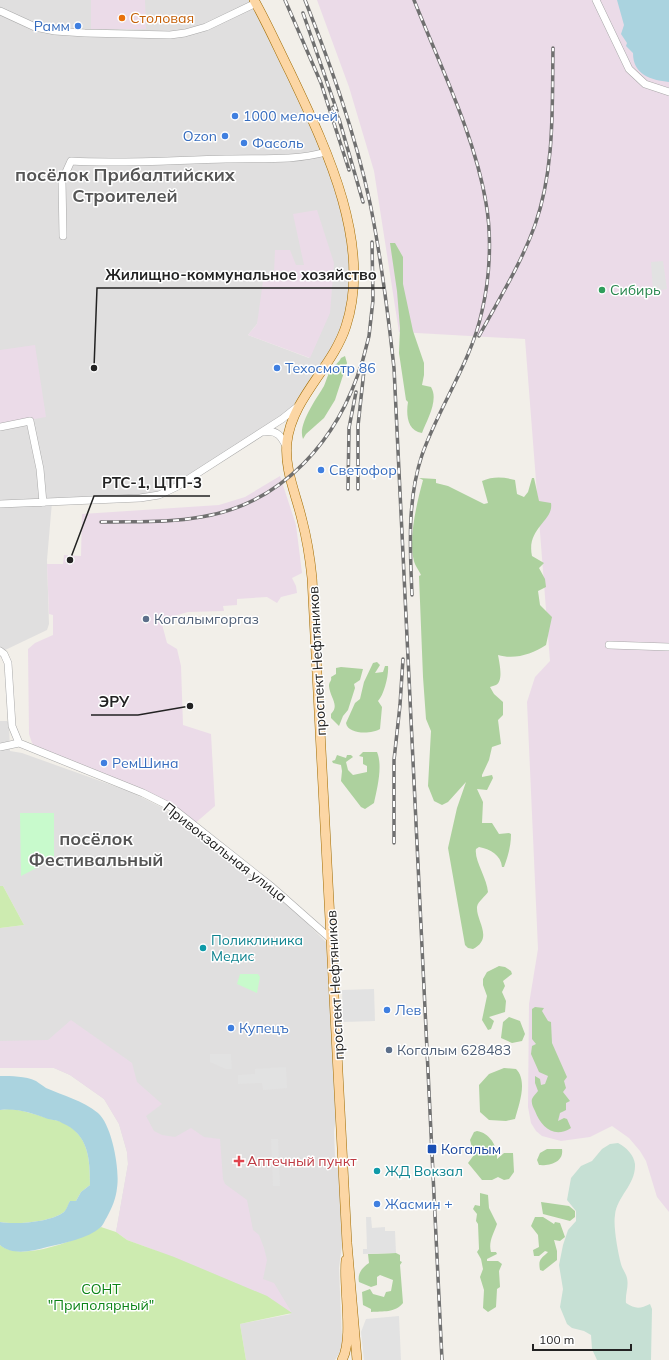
<svg xmlns="http://www.w3.org/2000/svg" width="669" height="1360" font-family="Mulish,sans-serif">
	<style>
		.residential { fill: #e0dfdf; fill-rule: evenodd }
		.industrial { fill: #ebdbe8 }
		.grass { fill: #cdebb0 }
		.forest { fill: #add19e }
		.wetland { fill: #c6e0d4 }
		.park { fill: #c8facc }
		.parking { fill: #e2e2e2 }
		.water { fill: #aad3df }
		.lines { fill: none; stroke-linecap: round; stroke-linejoin: round }
		.minor-casing { stroke: #a9a9a9; stroke-width: 8 }
		.major-casing { stroke: #a06b00; stroke-width: 10 }
		.minor { stroke: #fff; stroke-width: 7 }
		.major { stroke: #fcd6a4; stroke-width: 9 }
		.rail-casing { stroke: #707070; stroke-width: 3.5 }
		.rail { stroke: #fff; stroke-width: 2; stroke-dasharray: 6; stroke-linecap: butt }
		.food-dot { fill: #e8710a; stroke: #fff; stroke-width: 1.5 }
		.shop-dot { fill: #3f7fe0; stroke: #fff; stroke-width: 1.5 }
		.leisure-dot { fill: #2e9e5b; stroke: #fff; stroke-width: 1.5 }
		.service-dot { fill: #5c6f8a; stroke: #fff; stroke-width: 1.5 }
		.culture-dot { fill: #0f9aa8; stroke: #fff; stroke-width: 1.5 }
		.transit-dot { fill: #1a4fb4; stroke: #fff; stroke-width: 1.5 }
		.health-dot { fill: #e0444e; stroke: #fff; stroke-width: 1.5 }
		.labels { text-anchor: middle; dominant-baseline: central; stroke-width: 3; stroke-linejoin: round; paint-order: stroke }
		.food-label { font-size: 14px; fill: #c56008; stroke: #fff; text-anchor: start }
		.shop-label { font-size: 14px; fill: #366cbe; stroke: #fff; text-anchor: start }
		.leisure-label { font-size: 14px; fill: #27864d; stroke: #fff; text-anchor: start }
		.service-label { font-size: 14px; fill: #4e5e75; stroke: #fff; text-anchor: start }
		.street-label { font-size: 14px; fill: #222; stroke: #fff }
		.culture-label { font-size: 14px; fill: #0d838f; stroke: #fff; text-anchor: start }
		.transit-label { font-size: 14px; fill: #164399; stroke: #fff; text-anchor: start }
		.health-label { font-size: 14px; fill: #be3a42; stroke: #fff; text-anchor: start }
		.park-label { font-size: 14px; fill: #0c8416; stroke: #fff }
		.district-label { font-size: 18px; font-weight: bold; fill: #555; stroke: #fff }
		.leader { fill: none; stroke: #222; stroke-width: 1.5 }
		.callout-dot { fill: #222; stroke: #fff; stroke-width: 1.5 }
		.callout-label { font-size: 15px; text-anchor: middle; font-weight: bold; fill: #222; stroke: #fff; stroke-width: 3; stroke-linejoin: round; paint-order: stroke }
	</style>
	<rect width="100%" height="100%" fill="#f2efe9"/>
	<path class="residential" d="M0,0H254L326,152L352,247L349,316L302,403L159,495L52,502L47,560L49,624L47,630L1,652L0,651ZM296,265H304L309,358L248,335L257,324L274,274Z
		M0,721H7L9,724L10,751L22,753L131,792L163,808L293,909L326,942L336,1117L334,1132L335,1156L340,1167L342,1244L339,1268L342,1340V1349L335,1360H246L240,1324L291,1314L116,1232L128,1164L127,1152L119,1124L104,1099L70,1075L54,1068H0V928L24,925L3,886H0Z"/>
	<path class="industrial" d="M91,0H145L146,29H91Z
		M317,0H669V1212L657,1197L646,1161L640,1151L629,1138L612,1126L590,1137L561,1141L542,1136L536,1131L531,1123L528,1107L529,1004L538,949L527,702L535,677L550,661L525,339L399,332L374,171L349,87Z
		M317,210L334,263L330,313L310,358L248,335L257,324L264,274H274L275,250H290L296,265H304L293,214Z
		M35,345L46,417L0,425V350Z
		M280,476L296,525L302,573L292,578L296,586L297,593L281,597L277,603L267,597L237,599V605L223,606L224,611L188,612L171,617L170,622L162,624L167,643L177,649L181,666L183,725L211,734L215,806L193,825L171,807L42,753L32,743L29,734L28,649L35,643L53,635V615L49,614L47,564H63L64,555L81,556L82,514L219,505L245,497Z
		M71,1020L132,1063L137,1082L162,1104L146,1116L154,1131L162,1135L175,1137L191,1128L204,1137L220,1139L223,1179L225,1184L247,1200L253,1230L259,1235L264,1248L267,1260L263,1279L274,1283L292,1313L267,1296L174,1257L127,1240L116,1232L128,1164L127,1152L119,1124L104,1099L70,1075L54,1068H0V1041L48,1040Z"/>
	<path class="grass" d="M0,886H3L24,925L0,928Z
		M9,1109C23,1110 34,1114 47,1118C52,1120 57,1120 62,1122C89,1134 90,1160 90,1185L81,1192L76,1201H70C68,1205 67,1210 64,1212C51,1222 16,1225 0,1222V1110Z
		M101,1227L116,1232L127,1240L174,1257L267,1296L292,1313L240,1324L246,1360H0V1245C22,1263 79,1239 101,1227Z"/>
	<path class="forest" d="M390,243H395L403,257V284L413,331L424,363V375L422,385L431,387C439,400 427,420 422,433C407,431 406,414 408,402L406,400L399,353L400,328L397,291Z
		M345,356L347,363L335,400L324,418L306,434L303,439C297,425 317,398 324,386C326,381 328,374 331,369C334,365 339,363 341,358Z
		M419,478L436,479V483L448,486L484,504L488,503L482,481C493,476 504,477 515,480L517,494L524,497L528,492L532,478H534L539,501L551,503C554,521 526,528 532,556L544,563L539,568L545,579L546,587L538,591L540,605L552,617L546,645C532,654 515,660 498,655C499,661 504,681 496,685C494,686 492,686 490,687L494,694L503,702V715L498,720L501,744L492,747L489,760L482,775V777L492,775L493,778L487,790L477,789L483,802L482,823H492L499,834L509,833L511,834C511,846 508,856 504,867H502C501,855 490,849 479,847L476,849C474,860 487,878 488,892C485,897 478,901 477,907C476,921 494,938 473,949L468,948L465,945L448,848L457,808L466,782L448,802L442,805L434,801L428,786L431,731L426,719L423,677L419,576L421,575C419,570 415,566 414,561C408,539 417,502 423,480Z
		M377,662L380,665L375,673L383,672L385,666H388C389,675 384,695 378,701L382,707L380,729C372,734 348,735 346,723L355,703L360,699L364,682L373,663Z
		M341,667L363,669L360,680L354,684L355,688L348,710L343,716L339,726L331,718V714C340,705 330,698 329,686C329,681 332,682 331,677L336,674V668Z
		M363,752H377C383,766 377,789 374,803L365,809L361,807L341,781L342,771L341,765L333,763L332,761L335,760L337,755L346,758L347,755H351L353,757L346,762L348,770L353,775L367,772V766L363,764V757L359,756Z
		M499,966L505,967L511,971L512,974L503,981L505,986L502,992L506,1001L505,1012L489,1017L494,1021L491,1029L488,1030L482,1020L487,996L483,985V979L487,972Z
		M535,1007L544,1008L542,1011L548,1021L551,1022L552,1043L567,1077L564,1081L566,1088L563,1092L570,1101L566,1103V1110L560,1113L558,1121L564,1118L567,1119L571,1128C554,1139 541,1127 535,1111C533,1107 531,1103 532,1099C533,1096 536,1094 538,1091L535,1083V1076L540,1079L541,1085L545,1084L548,1076L539,1072L531,1054L532,1046L536,1044L532,1039V1009Z
		M509,1017L520,1021L525,1034L522,1041L512,1043L501,1038L503,1022Z
		M504,1068L516,1069C528,1081 519,1104 515,1119L506,1121L489,1120L480,1112L479,1085L489,1074Z
		M477,1131C490,1133 498,1147 497,1159L504,1153H513L514,1172L509,1179L504,1180L498,1177L492,1180H482L468,1163L474,1155L470,1140L474,1132Z
		M547,1149H562C564,1162 550,1166 539,1165L537,1160L540,1153Z
		M480,1193L488,1195L489,1208L497,1224C494,1233 488,1242 491,1252H496L497,1254L487,1259V1261H498L502,1264L499,1271L500,1287L497,1289L496,1307L488,1312L483,1308L484,1290L480,1277L483,1269L481,1259L477,1252L479,1249L478,1224L476,1221L477,1214L473,1209L475,1205L480,1206Z
		M541,1202L569,1206L575,1211V1217L570,1221L543,1214Z
		M535,1217H543L554,1224L555,1222L560,1223L565,1237L560,1241L554,1240L557,1251V1260L543,1271L540,1270C538,1259 541,1259 548,1252L545,1251L539,1256H534L533,1250L539,1247L538,1235L531,1226Z
		M396,1253L400,1255V1261L402,1262L400,1265L403,1303C395,1313 383,1311 371,1312V1309L363,1305L362,1292L370,1289L373,1294L384,1297L386,1292L391,1291L393,1280L380,1275L377,1277V1285L371,1287L359,1282C357,1273 363,1267 369,1263L368,1254Z"/>
	<path class="wetland" d="M618,1143C626,1147 634,1155 635,1164C636,1185 617,1196 615,1215C613,1226 618,1253 621,1264C622,1269 626,1273 627,1278C629,1287 625,1294 626,1303C635,1309 640,1309 650,1304L652,1309L651,1360H597L592,1349L591,1335L584,1331L572,1328L567,1324L560,1307L563,1289L559,1265L563,1245L568,1230L576,1221V1211L567,1200L571,1178L581,1166L592,1161L602,1149L610,1144Z"/>
	<path class="park" d="M20,813H54V859L21,876Z
		M240,974H258L260,977L257,993L237,984Z"/>
	<path class="parking" d="M663,261L667,289L653,291L651,262Z
		M374,989L375,1021L343,1022L342,990Z
		M210,1054H231L232,1069H226L210,1062Z
		M286,1067L287,1088L263,1090L262,1083L238,1084V1075L255,1074V1069Z
		M271,1139H278L280,1186H273Z
		M366,1217H371L372,1228L385,1227V1231H395L396,1253L363,1254V1249H367Z
		M399,1316L401,1360H364L361,1332L366,1319Z"/>
	<path class="water" d="M617,0H669V82C651,80 633,75 633,53L626,46L627,43L621,34L624,25Z
		M0,1076C12,1076 25,1076 36,1081C39,1083 43,1086 46,1088C64,1096 82,1100 98,1113C112,1125 120,1170 117,1188C116,1198 112,1208 107,1217C105,1220 103,1225 101,1227C87,1239 64,1243 47,1247C32,1251 13,1256 0,1245V1222C16,1225 51,1222 64,1212C67,1209 68,1204 70,1201H76L81,1192L90,1185C90,1160 89,1134 62,1123C58,1120 53,1120 48,1119C31,1113 18,1108 0,1110Z"/>
	<g class="lines">
		<defs>
			<path id="minor" d="M596,0L629,69L645,84L669,92
				M0,11L35,27L55,31L85,33L170,35L185,33L206,27L256,3
				M63,236L62,181L71,161C123,164 175,160 226,159C259,158 294,161 326,152
				M0,427L30,421L40,469L43,503
				M264,432C277,429 282,437 287,448
				M0,504L140,498L159,495L176,487L282,419L297,407
				M609,645L669,647
				M0,651L4,654L8,663L12,726L19,743
				M19,743L143,793L171,807L272,887L332,940
				M0,747L19,743"/>
			<path id="major" d="M254,0C267,23 278,48 290,72C325,146 373,243 346,326C333,367 292,398 287,442C284,469 296,494 302,520C307,539 310,558 312,578L347,1243L357,1360
				M342,1360C354,1339 343,1286 346,1260"/>
		</defs>
		<use href="#minor" class="minor-casing"/>
		<use href="#major" class="major-casing"/>
		<use href="#minor" class="minor"/>
		<use href="#major" class="major"/>
		<defs>
			<path id="rail" d="M285,0L321,83L349,170
				M305,0C331,66 355,133 370,203C381,257 388,313 394,368L442,1360
				M303,13L337,111
				M333,107L339,119L363,202
				M479,336C499,299 521,264 535,225C555,168 552,107 553,48
				M361,367L369,336L373,300L372,242
				M348,489L349,428L356,392
				M358,489V426L364,370
				M101,522C134,521 168,523 201,517C283,504 339,439 362,362
				M412,595C410,549 407,500 422,455C439,406 471,363 482,311C490,277 492,237 486,203C475,136 439,63 414,0
				M394,843V760L400,705L403,659"/>
		</defs>
		<use href="#rail" class="rail-casing"/>
		<use href="#rail" class="rail"/>
	</g>
	<circle class="food-dot" cx="122" cy="18" r="4"/>
	<g class="shop-dot">
		<circle cx="78" cy="26" r="4"/>
		<circle cx="235" cy="116" r="4"/>
		<circle cx="225" cy="136" r="4"/>
		<circle cx="244" cy="143" r="4"/>
		<circle cx="277" cy="368" r="4"/>
		<circle cx="321" cy="470" r="4"/>
		<circle cx="104" cy="763" r="4"/>
		<circle cx="387" cy="1010" r="4"/>
		<circle cx="231" cy="1028" r="4"/>
		<circle cx="377" cy="1204" r="4"/>
	</g>
	<circle class="leisure-dot" cx="602" cy="290" r="4"/>
	<g class="service-dot">
		<circle cx="146" cy="619" r="4"/>
		<circle cx="389" cy="1050" r="4"/>
	</g>
	<g class="culture-dot">
		<circle cx="203" cy="948" r="4"/>
		<circle cx="377" cy="1171" r="4"/>
	</g>
	<rect class="transit-dot" x="427" y="1144" width="10" height="10" rx="2"/>
	<path class="health-dot" d="M237 1155h4v4h4v4h-4v4h-4v-4h-4v-4h4z"/>
	<g class="labels">
		<g class="food-label">
			<text x="130" y="18">Столовая</text>
		</g>
		<g class="shop-label">
			<text x="70" y="26" text-anchor="end">Рамм</text>
			<text x="243" y="116">1000 мелочей</text>
			<text x="217" y="136" text-anchor="end">Ozon</text>
			<text x="252" y="143">Фасоль</text>
			<text x="285" y="368">Техосмотр 86</text>
			<text x="329" y="470">Светофор</text>
			<text x="112" y="763">РемШина</text>
			<text x="395" y="1010">Лев</text>
			<text x="239" y="1028">Купецъ</text>
			<text x="385" y="1204">Жасмин +</text>
		</g>
		<g class="leisure-label">
			<text x="610" y="290">Сибирь</text>
		</g>
		<g class="service-label">
			<text x="154" y="619">Когалымгоргаз</text>
			<text x="397" y="1050">Когалым 628483</text>
		</g>
		<g class="street-label">
			<text transform="translate(317 661) rotate(-93)">проспект Нефтяников</text>
			<text transform="translate(225 852) rotate(38)">Привокзальная улица</text>
			<text transform="translate(335 985) rotate(-93)">проспект Нефтяников</text>
		</g>
		<g class="culture-label">
			<text x="211" y="940">Поликлиника<tspan x="211" dy="16">Медис</tspan></text>
			<text x="385" y="1171">ЖД Вокзал</text>
		</g>
		<g class="transit-label">
			<text x="441" y="1149">Когалым</text>
		</g>
		<g class="health-label">
			<text x="247" y="1161">Аптечный пункт</text>
		</g>
		<g class="park-label">
			<text x="101" y="1289">СОНТ<tspan x="101" dy="16">"Приполярный"</tspan></text>
		</g>
		<g class="district-label">
			<text x="125" y="174">посёлок Прибалтийских<tspan x="125" dy="21">Строителей</tspan></text>
			<text x="96" y="838">посёлок<tspan x="96" dy="21">Фестивальный</tspan></text>
		</g>
	</g>
	<path class="leader" d="M94 368L97 288H385M70 560L94 496H210M190 706L138 715H91"/>
	<g class="callout-dot">
		<circle cx="94" cy="368" r="4"/>
		<circle cx="70" cy="560" r="4"/>
		<circle cx="190" cy="706" r="4"/>
	</g>
	<g class="callout-label">
		<text x="241" y="280">Жилищно-коммунальное хозяйство</text>
		<text x="152" y="488">РТС-1, ЦТП-3</text>
		<text x="114" y="707">ЭРУ</text>
	</g>
	<path d="M533 1344v6h98v-6" fill="none" stroke="#222222" stroke-width="2"/>
	<text x="539" y="1344" font-size="12" fill="#222222" stroke="#ffffff" stroke-width="3" paint-order="stroke">100 m</text>
</svg>
